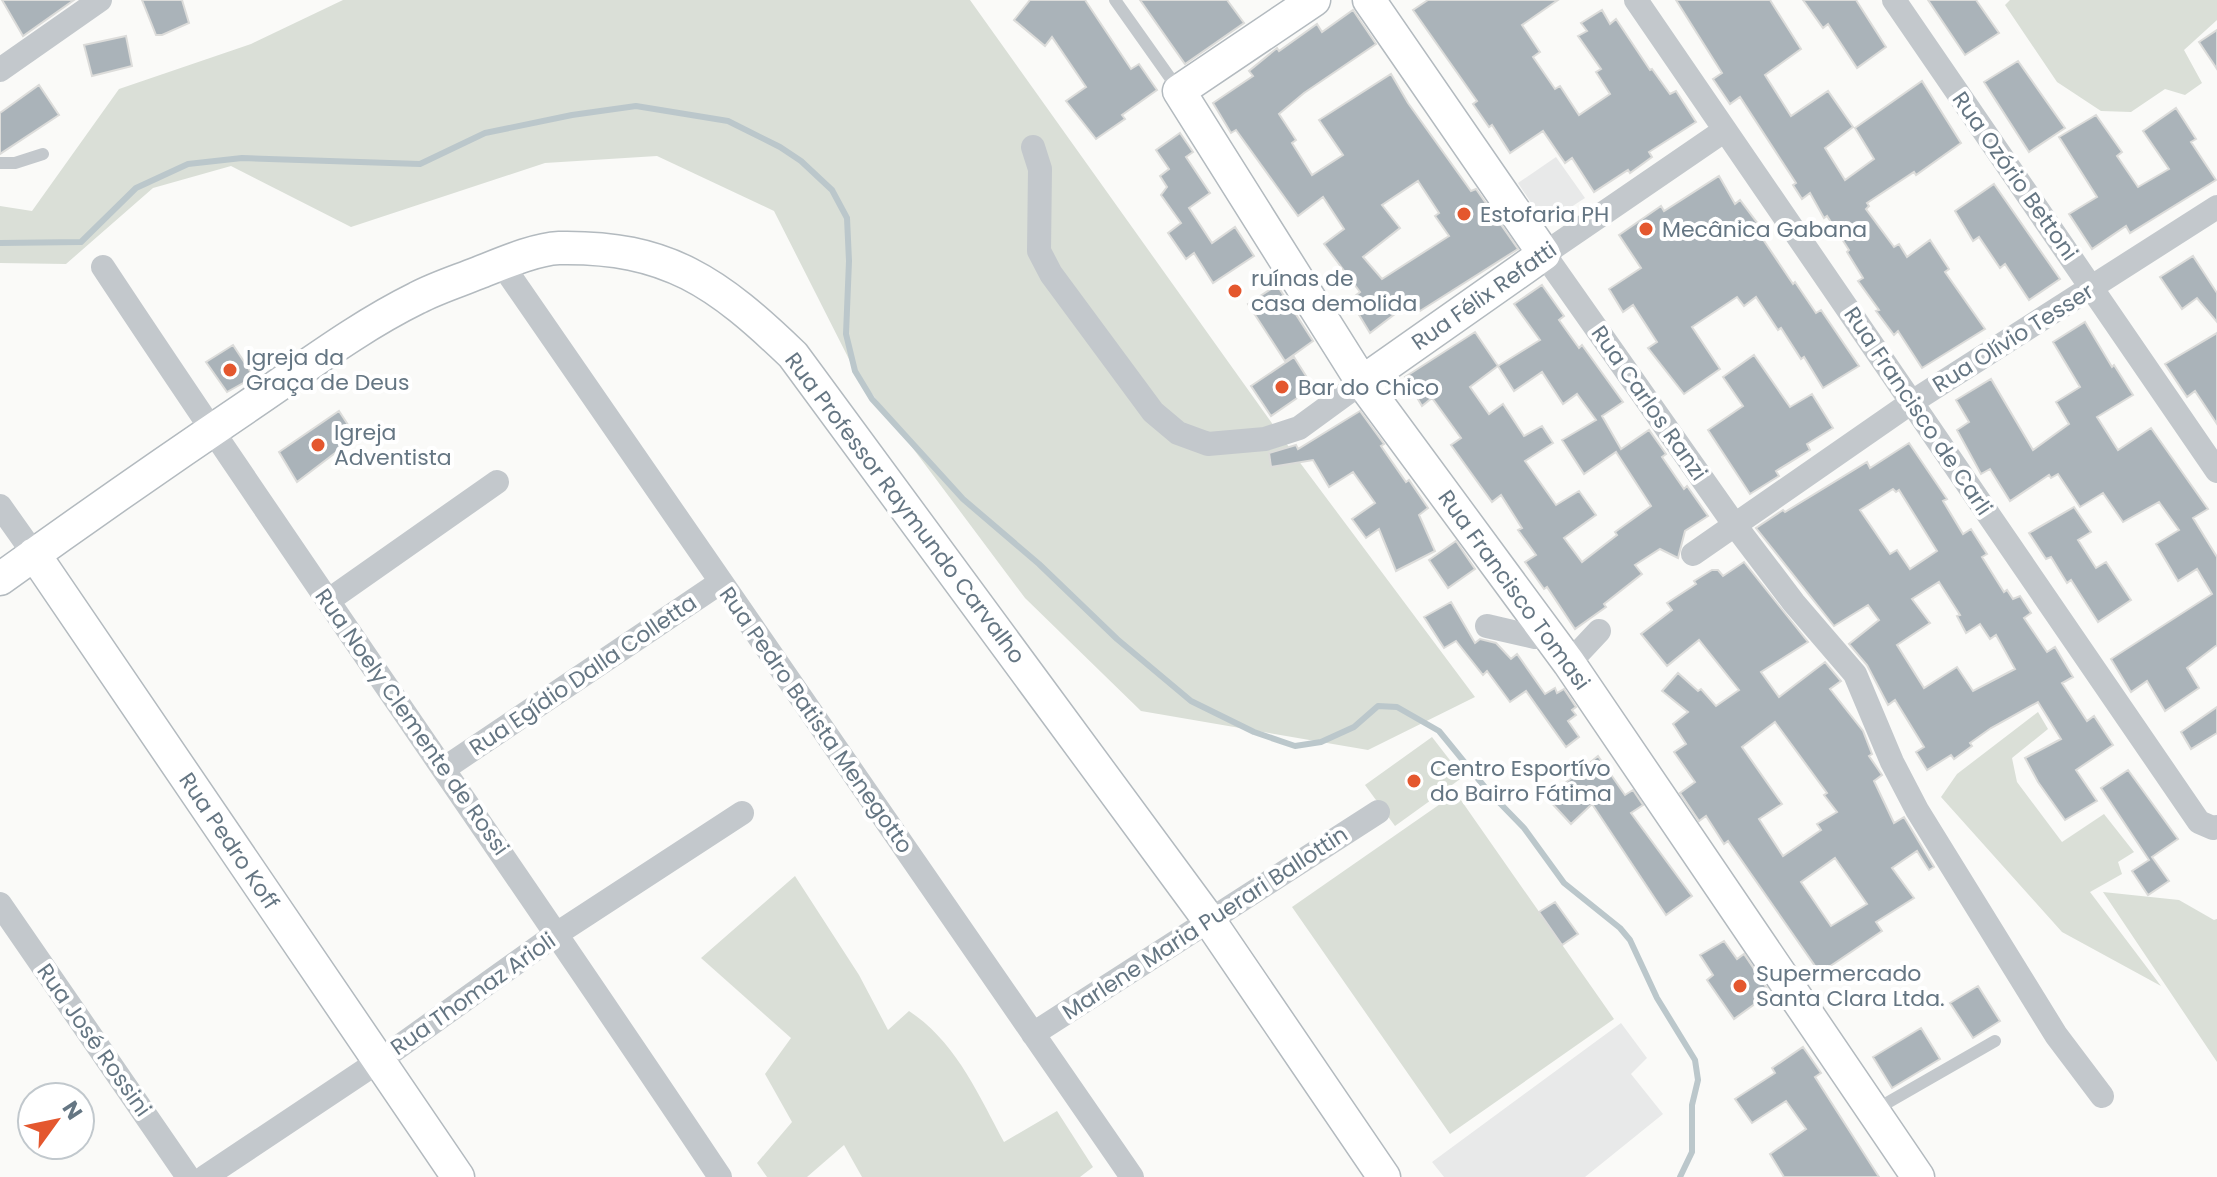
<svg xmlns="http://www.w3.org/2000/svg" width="2217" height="1177" font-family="Poppins,sans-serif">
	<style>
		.built { fill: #e8e9e9 }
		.green { fill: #dadfd7 }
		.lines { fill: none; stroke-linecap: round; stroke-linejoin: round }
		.stream { stroke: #bbc7cb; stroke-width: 6 }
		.building { fill: #aab3b9; stroke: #dcdcda; stroke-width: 2; fill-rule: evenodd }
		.secondary-casing { stroke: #b3babf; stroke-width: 35 }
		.lane { stroke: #c3c8cc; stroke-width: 12 }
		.street { stroke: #c3c8cc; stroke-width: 24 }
		.secondary { stroke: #fff; stroke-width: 32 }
		.poi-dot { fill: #e4572e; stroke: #fff; stroke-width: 3 }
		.labels { text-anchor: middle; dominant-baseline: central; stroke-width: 8; stroke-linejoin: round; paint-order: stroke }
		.street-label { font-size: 22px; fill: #657683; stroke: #fff }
		.poi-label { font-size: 22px; fill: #657683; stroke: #fff; text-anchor: start }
	</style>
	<rect width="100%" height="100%" fill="#fafaf8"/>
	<path class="built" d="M1556,157L1585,198L1545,224L1518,183Z
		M1621,1023L1647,1058L1631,1074L1663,1114L1585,1177H1444L1432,1162Z"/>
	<path class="green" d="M343,0H970L1301,464L1475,697L1368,750L1141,711L1025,598L855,371L774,211L657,156L545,163L351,227L231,166L153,188L66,264L0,263V206L32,211L119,89L251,44Z
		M2010,0H2217V20L2184,50L2202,83L2185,95L2165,89L2131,112L2101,111L2057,82L2005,5Z
		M2038,712L2048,729L2012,758L2017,782L2062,842L2104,814L2134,852L2118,862L2122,874L2090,892L2161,986L2062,932L1941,797L1957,774Z
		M1432,737L1463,777L1395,826L1365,785Z
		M1456,793L1614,1019L1450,1134L1292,907Z
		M795,876L859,975L888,1030L909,1011C956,1042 978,1094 1004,1142L1057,1111L1093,1167L1080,1177H862L844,1145L807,1177H767L757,1163L792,1122L765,1074L791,1038L701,958Z
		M2103,892L2179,900L2214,920L2217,919V1062Z"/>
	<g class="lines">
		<path class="stream" d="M0,243L81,242L136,188L188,164L242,158L420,164L485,133L572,115L636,106L728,121L780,147L801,161L832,190L847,218L849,261L846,334L855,371L872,399L963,499L1039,564L1117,639L1191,701L1254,732L1295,746L1321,742L1354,727L1378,706L1397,707L1439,731L1488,791L1524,828L1564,883L1620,928L1630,940L1657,998L1695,1060L1698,1080L1692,1105V1152L1680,1177"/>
	</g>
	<path class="building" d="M2,0H74L23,36Z
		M142,0H182L189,23L162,35H156Z
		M1030,0H1085L1131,69L1139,64L1157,90L1122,115L1125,119L1096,139L1066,101L1086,87L1052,37L1045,46L1014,20Z
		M1140,0H1227L1244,23L1185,64Z
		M1428,0H1558L1522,25L1540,52L1533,57L1555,89L1560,86L1579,115L1610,94L1596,72L1601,69L1578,36L1587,31L1581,23L1602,10L1610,24L1616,19L1650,70L1652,69L1670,94L1676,91L1696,122L1649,152L1652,157L1630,173L1628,170L1594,192L1572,158L1565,163L1543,131L1510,153L1492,125L1489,127L1473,104L1477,101L1413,10Z
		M1676,0H1770L1801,49L1765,75L1791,116L1828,91L1853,127L1825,148L1845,180L1874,159L1855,128L1922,81L1961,143L1916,175L1914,172L1867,203L1869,206L1866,209L1894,247L1899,244L1907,257L1930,240L1949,269L1945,272L1985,329L1922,368L1898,331L1894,335L1876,311L1879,310L1858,281L1863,278L1847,252L1849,250L1827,216L1824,218L1810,193L1802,199L1793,185L1796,183L1740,97L1730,104L1713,79L1722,73Z
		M1803,0H1856L1886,47L1857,68L1828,24L1823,28Z
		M1928,0H1976L1999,33L1965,55Z
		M1353,10L1376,44L1304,93L1279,114L1296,140L1292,143L1312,175L1343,155L1319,120L1391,74L1408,103L1471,191L1476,189L1518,249L1420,311L1412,301L1370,333L1350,300L1360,292L1324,244L1344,229L1323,197L1298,216L1236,130L1231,133L1213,103L1253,76L1249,71L1277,48L1279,51L1317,24L1322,32ZM1418,181L1439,213L1435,216L1449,236L1382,279L1363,257L1400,228L1382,205Z
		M2217,30V69L2199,42Z
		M126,36L132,66L92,76L84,45Z
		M2018,61L2065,128L2029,152L1984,82Z
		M39,85L59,115L0,154V113Z
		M2176,108L2196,139L2191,142L2216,180L2130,233L2126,226L2092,249L2069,214L2097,197L2059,137L2096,115L2122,152L2117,156L2138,187L2169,169L2143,131Z
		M1180,133L1193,152L1186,157L1210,193L1189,208L1212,243L1235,227L1254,256L1213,283L1194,253L1186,259L1168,233L1181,223L1161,195L1167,187L1160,176L1169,169L1156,150Z
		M1719,176L1735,204L1740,200L1758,224L1754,226L1793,284L1795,282L1816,313L1821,310L1859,366L1823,388L1804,357L1801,359L1781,328L1778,330L1756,297L1744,306L1737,297L1692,327L1720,369L1684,394L1648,348L1657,342L1633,305L1623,312L1609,289L1641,268L1619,235L1661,206L1664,211Z
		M1994,184L2060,279L2029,300L2005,264L2000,268L1979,237L1973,241L1955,211Z
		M2193,256L2217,293V322L2197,298L2182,309L2160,277Z
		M1277,285L1313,341L1285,361L1248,304Z
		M1542,285L1564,316L1559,320L1579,348L1582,345L1623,402L1602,416L1621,449L1649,430L1666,454L1662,457L1684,489L1687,486L1708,516L1685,531L1678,558L1660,549L1635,565L1642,574L1604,604L1606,607L1575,629L1547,587L1544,589L1525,562L1536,555L1518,530L1522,528L1501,495L1492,502L1451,445L1461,438L1432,398L1422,406L1405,377L1475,332L1498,366L1540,340L1514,304ZM1498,366L1514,391L1542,372L1563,404L1577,394L1596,420L1562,440L1584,474L1616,452L1651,506L1615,532L1617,535L1582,562L1564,538L1596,515L1579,491L1556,505L1525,461L1553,443L1542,426L1524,436L1503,404L1489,414L1470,387Z
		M2085,322L2112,367L2114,365L2133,395L2097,417L2118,450L2151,428L2208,509L2193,518L2217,557V645L2187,668L2199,688L2165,711L2147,681L2131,692L2111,659L2212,594L2197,569L2178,581L2156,544L2179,530L2159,502L2123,522L2103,493L2080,507L2058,474L2051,478L2049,475L2010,501L1990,469L1981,474L1957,430L1969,422L1956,400L1991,379L2033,450L2069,424L2056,402L2080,387L2053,342Z
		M2217,333V424L2195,391L2187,397L2165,364Z
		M233,345L254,377L227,392L206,362Z
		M1754,355L1790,407L1812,394L1833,428L1807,444L1810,450L1776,471L1779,476L1750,494L1708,430L1743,406L1723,377Z
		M1294,357L1313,387L1271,416L1251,386Z
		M339,411L356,437L297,482L279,452Z
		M1360,411L1384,444L1381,446L1406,482L1409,480L1428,508L1419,515L1435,551L1396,571L1379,529L1366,538L1352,519L1375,503L1353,472L1329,487L1313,460L1271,467L1269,453L1296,445L1298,449Z
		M1909,443L1947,499L1943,501L1963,534L1971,529L1987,554L1982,557L2004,592L2007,590L2013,599L2020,596L2031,613L2024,618L2047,652L2055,647L2073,677L2062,683L2087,721L2094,716L2113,745L2076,770L2097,801L2065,820L2038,782L2025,758L2061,739L2038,702L1991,728L1970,743L1972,746L1954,759L1951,755L1927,770L1916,752L1924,747L1895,700L1888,705L1867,665L1849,644L1879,620L1868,605L1834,626L1756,528L1783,510L1785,512L1867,462L1870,468ZM1893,489L1896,492L1899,490L1937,551L1910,569L1897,550L1890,554L1860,510ZM1939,582L1960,615L1957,616L1966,633L1980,624L1990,639L1996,635L2015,669L1973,691L1957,667L1924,688L1897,645L1930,623L1912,599Z
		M2074,507L2091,532L2078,540L2096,568L2106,562L2131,600L2098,622L2071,580L2067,583L2051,557L2046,559L2029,533Z
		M1456,541L1475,569L1448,588L1429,560Z
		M1744,562L1808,642L1761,672L1779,697L1825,662L1841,681L1830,689L1863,731L1872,754L1869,756L1882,775L1874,781L1894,823L1904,817L1934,867L1929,870L1917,851L1892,868L1914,898L1876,922L1882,931L1820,973L1728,841L1724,844L1706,816L1699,821L1680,793L1695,782L1674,752L1686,744L1673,724L1688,712L1662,691L1678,673L1698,691L1701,689L1716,706L1739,690L1699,640L1667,666L1641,634L1672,610L1667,603L1696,584L1694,581L1712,570H1718L1723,576ZM1775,722L1827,793L1824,795L1837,812L1817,824L1821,830L1783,856L1759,819L1782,804L1742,747ZM1835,858L1867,904L1831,926L1801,882Z
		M1451,602L1475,643L1480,639L1496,643L1511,659L1517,654L1545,694L1555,688L1557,693L1564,689L1576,707L1572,710L1576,715L1568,721L1579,737L1566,747L1526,691L1510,702L1487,671L1483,675L1456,641L1444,648L1424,617Z
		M2217,707V733L2191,749L2181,732Z
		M1598,756L1625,795L1633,790L1643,805L1631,813L1692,896L1666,915L1592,804L1571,824L1547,798Z
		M2128,770L2178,839L2152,857L2169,881L2148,895L2132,871L2149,860L2101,788Z
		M1555,902L1578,934L1562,945L1539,912Z
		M1724,941L1737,959L1744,954L1770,993L1734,1019L1707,980L1713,975L1700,955Z
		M1978,986L2000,1021L1973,1038L1950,1003Z
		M1921,1028L1940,1059L1892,1088L1873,1057Z
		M1803,1047L1821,1073L1815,1077L1879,1177H1784L1770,1154L1806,1129L1786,1101L1752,1123L1735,1099L1775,1073L1772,1068Z"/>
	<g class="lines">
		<defs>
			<path id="secondary" d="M1314,0L1179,91L1362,382L1569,663L1918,1177
				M1362,382L1544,254L1369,0
				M34,554L458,1177
				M0,579C82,520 165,462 248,406C303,369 358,327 417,298C436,288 458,281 478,273C501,264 535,249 559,248C668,246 718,283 793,355L1209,920L1384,1177"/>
		</defs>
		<use href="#secondary" class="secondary-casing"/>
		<path class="lane" d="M1115,0L1178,89
			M0,163H15L43,154
			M1873,1111L1995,1041"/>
		<path class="street" d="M1636,0L2199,822L2213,828L2217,827
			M1894,0L2217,471
			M0,70L100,0
			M1725,130L1544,254L1734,524L1794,603L1855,674L1892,762L1917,810L2056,1035L2102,1096
			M1033,147L1040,169L1039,251L1051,274L1153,412L1178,433L1208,444L1265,439L1299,428L1362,382
			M501,263L1132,1177
			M103,267C305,573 517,872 720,1177
			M0,506L34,554
			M1693,554L1912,402L2217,207
			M329,600L497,482
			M1487,626L1535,637H1550
			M1569,663L1599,631
			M445,768L721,582
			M0,904L188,1177
			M1033,1034L1378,812
			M205,1177L379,1061L558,933L742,813"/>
		<use href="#secondary" class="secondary"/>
	</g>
	<g class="poi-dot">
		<circle cx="1464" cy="214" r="8"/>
		<circle cx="1646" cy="229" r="8"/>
		<circle cx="1235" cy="291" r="8"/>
		<circle cx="230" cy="370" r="8"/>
		<circle cx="1282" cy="387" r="8"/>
		<circle cx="318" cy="445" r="8"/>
		<circle cx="1414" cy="781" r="8"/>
		<circle cx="1740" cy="986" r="8"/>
	</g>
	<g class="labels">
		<g class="street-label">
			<text transform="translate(2015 176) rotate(55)">Rua Ozório Bettoni</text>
			<text transform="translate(1484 296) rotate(-35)">Rua Félix Refatti</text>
			<text transform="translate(2013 338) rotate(-32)">Rua Olívio Tesser</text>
			<text transform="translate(1649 403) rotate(55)">Rua Carlos Ranzi</text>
			<text transform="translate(1918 411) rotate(56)">Rua Francisco de Carli</text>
			<text transform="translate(905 508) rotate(53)">Rua Professor Raymundo Carvalho</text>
			<text transform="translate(1514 590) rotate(54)">Rua Francisco Tomasi</text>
			<text transform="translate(583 675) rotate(-34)">Rua Egídio Dalla Colletta</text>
			<text transform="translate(816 720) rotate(55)">Rua Pedro Batista Menegotto</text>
			<text transform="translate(412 722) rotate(55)">Rua Noely Clemente de Rossi</text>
			<text transform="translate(229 841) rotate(56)">Rua Pedro Koff</text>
			<text transform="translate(1205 923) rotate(-33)">Marlene Maria Puerari Ballottin</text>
			<text transform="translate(473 994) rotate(-35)">Rua Thomaz Arioli</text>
			<text transform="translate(94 1040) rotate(55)">Rua José Rossini</text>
		</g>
		<g class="poi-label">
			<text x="1480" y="214">Estofaria PH</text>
			<text x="1662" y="229">Mecânica Gabana</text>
			<text x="1251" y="278">ruínas de<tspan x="1251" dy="25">casa demolida</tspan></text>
			<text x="246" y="357">Igreja da<tspan x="246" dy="25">Graça de Deus</tspan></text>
			<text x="1298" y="387">Bar do Chico</text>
			<text x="334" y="432">Igreja<tspan x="334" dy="25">Adventista</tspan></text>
			<text x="1430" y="768">Centro Esportívo<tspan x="1430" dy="25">do Bairro Fátima</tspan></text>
			<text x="1756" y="973">Supermercado<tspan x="1756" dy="25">Santa Clara Ltda.</tspan></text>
		</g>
	</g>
	<g transform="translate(56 1121) rotate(57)"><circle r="38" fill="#ffffff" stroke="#c1c8cd" stroke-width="2"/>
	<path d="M0-6L14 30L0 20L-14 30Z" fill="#e4572e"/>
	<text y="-12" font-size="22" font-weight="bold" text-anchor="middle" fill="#657683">N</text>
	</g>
</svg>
